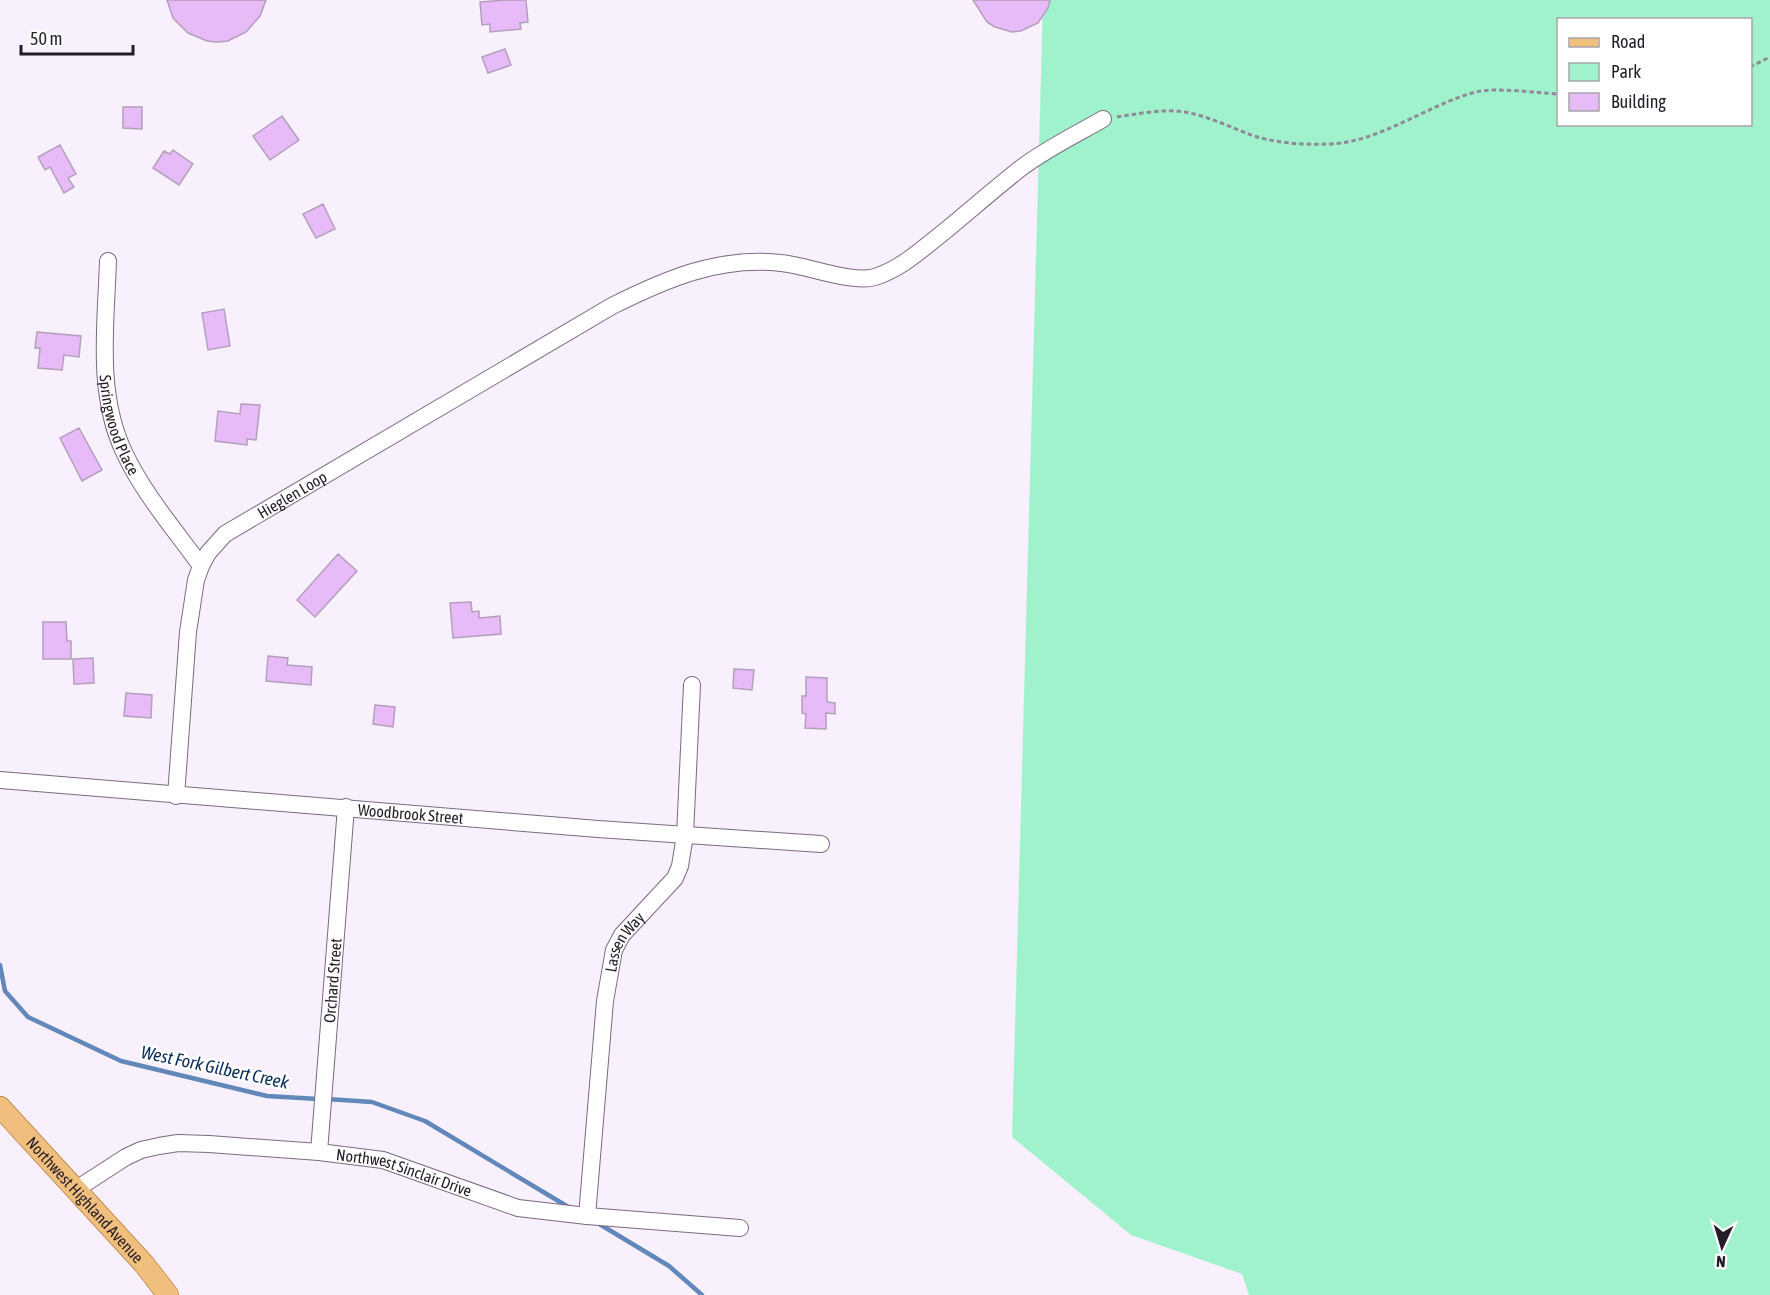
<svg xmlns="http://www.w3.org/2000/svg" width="1770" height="1295" font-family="'Asap Condensed',sans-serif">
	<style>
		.green { fill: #a0f2cd; fill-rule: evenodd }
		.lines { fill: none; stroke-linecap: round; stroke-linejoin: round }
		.stream { stroke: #6287bb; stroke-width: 4.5 }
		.building { fill: #e6bbf7; stroke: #b49fbc; stroke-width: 1.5 }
		.minor-casing { stroke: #7c6984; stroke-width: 18 }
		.major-casing { stroke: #a26a27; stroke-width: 22 }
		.path { stroke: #918995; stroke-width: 3; stroke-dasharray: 4.5 3; stroke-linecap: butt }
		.minor { stroke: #fff; stroke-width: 16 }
		.major { stroke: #f0be7d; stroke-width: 21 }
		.labels { text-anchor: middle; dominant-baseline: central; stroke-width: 5; stroke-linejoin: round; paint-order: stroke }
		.street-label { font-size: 16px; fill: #241d28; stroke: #fff }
		.water-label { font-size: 18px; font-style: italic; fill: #062d58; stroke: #fff }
	</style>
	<rect width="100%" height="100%" fill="#f8f0fc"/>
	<path class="green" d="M1043,0H1770V1295H1249L1242,1274L1131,1235L1012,1137ZM1558,20H1750V124H1558Z"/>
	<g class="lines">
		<path class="stream" d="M0,965L5,991L28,1017L121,1061L267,1096L318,1099
			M327,1099L372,1102L425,1121L570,1208
			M596,1222L669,1266L702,1295"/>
	</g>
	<path class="building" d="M167,0H266L260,16L246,32L228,41L217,42L207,41L188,33L173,18Z
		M506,0H526L528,22L520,23L521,29L490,32V24L482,25L480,2Z
		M973,0H1050L1048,8L1038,23L1021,31L1012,32L995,27L987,22Z
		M505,49L511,65L488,73L482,57Z
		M123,107H142V129L123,128Z
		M282,116L299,140L270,160L253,136Z
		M60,145L76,174L68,178L74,187L64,193L50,167L45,170L38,157Z
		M173,150L193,164L179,185L153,168L164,151L170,154Z
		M323,204L335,229L316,238L303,214Z
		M224,309L230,346L208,350L202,313Z
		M37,332L81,336L79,357L64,355L62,370L38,368L40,348H35Z
		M241,404L260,405L256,440L247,439V445L215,441L218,411L240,414Z
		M79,428L102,470L82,481L60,438Z
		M338,554L357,571L315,617L297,600Z
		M471,602L472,612L479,611V618L500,616L501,634L453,638L450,603Z
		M43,622H66L67,641H71V659H43Z
		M268,656L288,658L287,665L312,667L311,685L266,681Z
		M93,658L94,683L74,684L73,659Z
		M734,669L754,670L752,690L733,688Z
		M806,677L827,678V702L835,703V714L826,713V729L805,728L806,714L802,713V696H806Z
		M126,693L152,695L151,718L124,716Z
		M375,705L395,707L393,727L373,724Z"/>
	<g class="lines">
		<defs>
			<g id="minor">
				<path id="s1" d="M108,261C106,324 96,393 124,452C143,493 175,530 201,566"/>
				<path id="s2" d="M0,780L598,829L821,844"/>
				<path id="s3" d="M176,796L188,632L196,580L201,566L208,553L225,534L612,306C666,279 719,256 781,263C806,265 852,284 875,277C900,269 920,251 940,235C967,213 993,190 1021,168C1046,149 1075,135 1103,119"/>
				<path id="s4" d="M319,1152L346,807"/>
				<path id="s5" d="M75,1190L126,1157L141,1150L159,1146L178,1143L209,1144L319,1152L383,1160L518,1208L587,1216L740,1228"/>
				<path id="s6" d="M587,1216L605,1001L614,950L622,935L675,878L680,866L685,835L692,685"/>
			</g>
			<g id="major">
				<path id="s7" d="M0,1107L144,1264L168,1295"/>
			</g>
		</defs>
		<use href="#minor" class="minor-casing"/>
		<use href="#major" class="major-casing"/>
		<path class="path" d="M1750,67L1770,57
			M1117,117C1136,114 1156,110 1176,111C1203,113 1229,127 1254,136C1277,143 1303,145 1326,144C1378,144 1426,105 1476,92C1495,87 1538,93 1558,94"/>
		<use href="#minor" class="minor"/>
		<use href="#major" class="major"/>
	</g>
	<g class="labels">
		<g class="street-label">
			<text stroke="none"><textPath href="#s1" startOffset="166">Springwood Place</textPath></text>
			<text stroke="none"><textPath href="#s3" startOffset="350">Hieglen Loop</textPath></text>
			<text stroke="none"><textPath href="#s2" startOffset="412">Woodbrook Street</textPath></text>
			<text stroke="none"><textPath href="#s6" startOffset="279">Lassen Way</textPath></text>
			<text stroke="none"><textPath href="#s4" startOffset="172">Orchard Street</textPath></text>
			<text stroke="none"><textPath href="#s5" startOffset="344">Northwest Sinclair Drive</textPath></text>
			<text stroke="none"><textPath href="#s7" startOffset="126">Northwest Highland Avenue</textPath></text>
		</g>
		<g class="water-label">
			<text transform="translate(215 1067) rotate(12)">West Fork Gilbert Creek</text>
		</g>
	</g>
	<rect x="1557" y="18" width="195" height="108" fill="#ffffff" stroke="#a7a5a9" stroke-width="1.5"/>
	<rect x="1569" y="38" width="30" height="9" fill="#f0be7d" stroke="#a7a5a9" stroke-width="1.5"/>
	<text x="1611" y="48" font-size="18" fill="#241d28">Road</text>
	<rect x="1569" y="63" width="30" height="18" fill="#a0f2cd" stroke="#a7a5a9" stroke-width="1.5"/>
	<text x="1611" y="78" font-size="18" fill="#241d28">Park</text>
	<rect x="1569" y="93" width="30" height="18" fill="#e6bbf7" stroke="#a7a5a9" stroke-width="1.5"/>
	<text x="1611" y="108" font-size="18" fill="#241d28">Building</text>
	<g transform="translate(1722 1247) rotate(184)" stroke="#ffffff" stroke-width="4.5" paint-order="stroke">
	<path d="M0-4.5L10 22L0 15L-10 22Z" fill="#241d28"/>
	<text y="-9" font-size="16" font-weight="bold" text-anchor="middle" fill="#241d28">N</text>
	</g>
	<path d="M21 45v9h112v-9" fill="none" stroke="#241d28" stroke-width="3"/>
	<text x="30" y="45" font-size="18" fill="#241d28" stroke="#ffffff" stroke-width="4.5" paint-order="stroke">50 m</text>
</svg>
